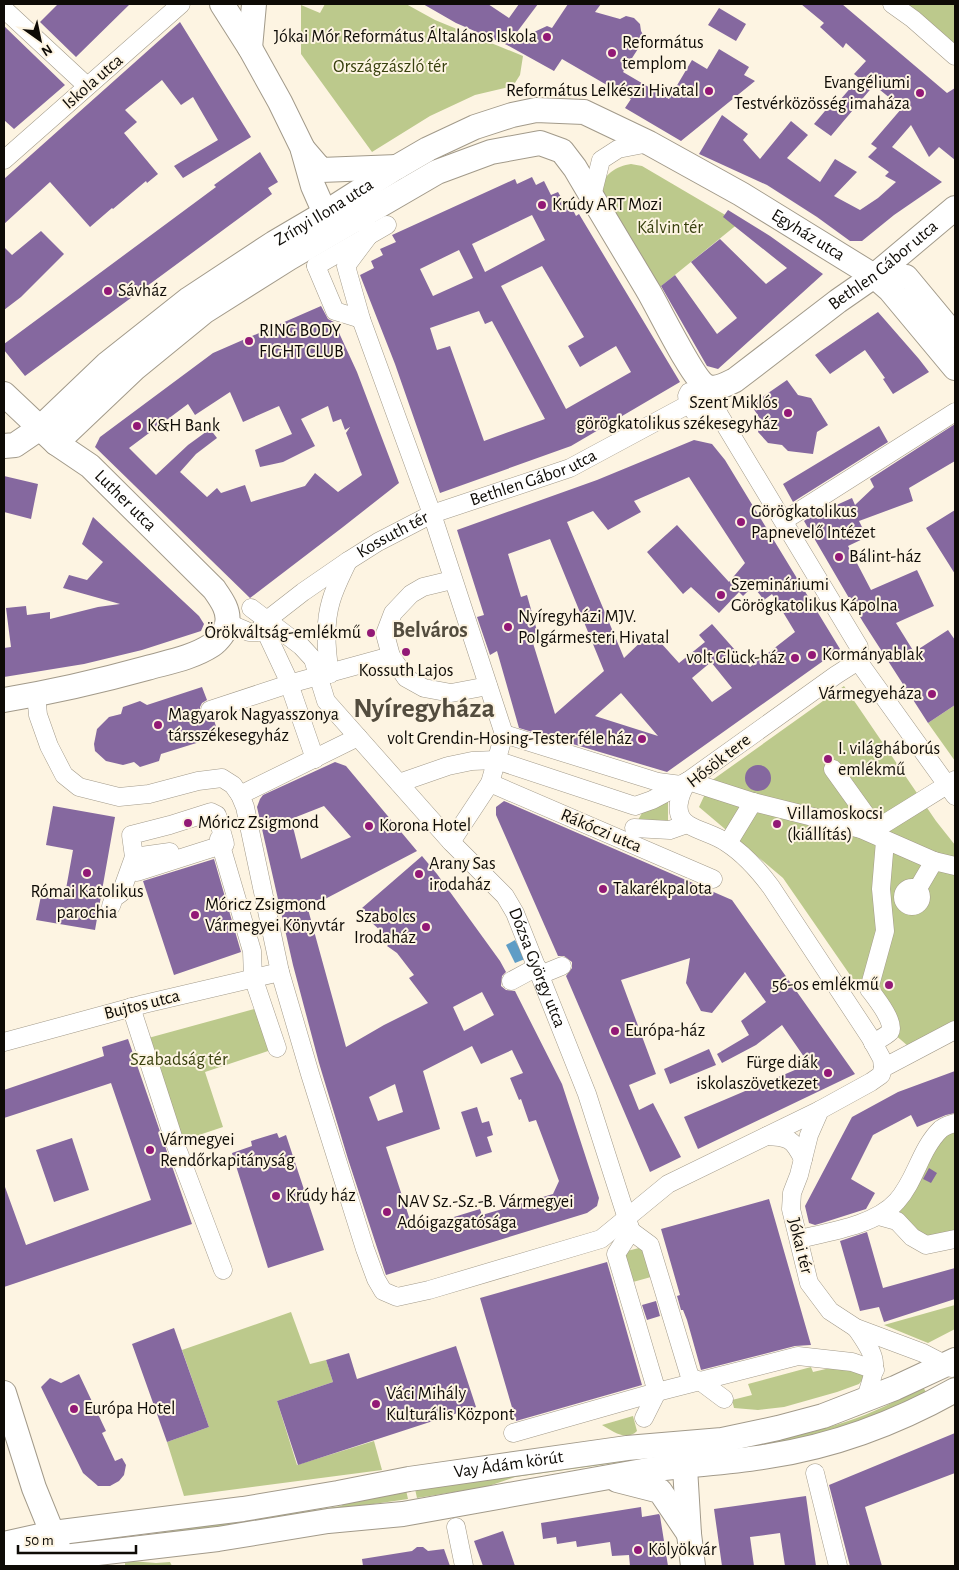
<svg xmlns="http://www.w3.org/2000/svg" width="959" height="1570" font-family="'Alegreya Sans',sans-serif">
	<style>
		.green { fill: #bcc98c }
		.water { fill: #5f9dc6 }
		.building { fill: #85689f; fill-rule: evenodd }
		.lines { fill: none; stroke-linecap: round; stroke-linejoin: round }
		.street-casing { stroke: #a29a8a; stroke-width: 19 }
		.secondary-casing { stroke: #a29a8a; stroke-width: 26 }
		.street { stroke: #fff; stroke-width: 18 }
		.secondary { stroke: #fff; stroke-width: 24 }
		.poi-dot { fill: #921976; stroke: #fdf4e2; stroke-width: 2 }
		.labels { text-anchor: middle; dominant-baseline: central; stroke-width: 4; stroke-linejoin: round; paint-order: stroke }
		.poi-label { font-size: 18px; fill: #0e0b06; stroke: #fdf4e2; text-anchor: start }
		.park-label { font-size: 18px; fill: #38400e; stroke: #fdf4e2 }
		.street-label { font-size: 18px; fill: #0e0b06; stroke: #fdf4e2 }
		.district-label { font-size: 22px; font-weight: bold; fill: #534c3e; stroke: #fdf4e2 }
		.town-label { font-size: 28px; font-weight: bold; fill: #534c3e; stroke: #fdf4e2 }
	</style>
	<rect width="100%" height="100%" fill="#fdf4e2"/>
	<path class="green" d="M325,4H406L435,20L523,56L520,75L513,86L475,95L430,116L372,152L301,54V5L320,13Z
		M892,4H955V56Z
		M631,164L642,166L739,223L660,287L602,192C600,176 616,166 631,164Z
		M844,686L936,821L955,845V1022L908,1046L886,1027L783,878L699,807L711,781Z
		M955,705V761L928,723Z
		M668,801V824L638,820L646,806Z
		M258,1008L277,1048L205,1072L223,1127L175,1143L141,1040Z
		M955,1127V1237L927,1242L896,1211L924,1157Z
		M643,1247L651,1277L633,1282L623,1252Z
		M955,1305V1329L928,1343L884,1325Z
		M291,1312L310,1364L326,1360L333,1382L277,1401L297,1465L374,1441L382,1470L184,1496L167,1442L209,1427L182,1350Z
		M843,1365L851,1371L858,1368L869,1372L859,1384L837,1392L784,1407L758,1410L734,1408L732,1400L752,1395L748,1384L811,1367L813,1372Z
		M922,1385L927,1394C894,1407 860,1421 826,1432C791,1442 755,1447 720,1453C788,1437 863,1426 922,1385Z
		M633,1416L637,1431C626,1442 613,1431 602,1425Z
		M650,1454L651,1458L515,1477L486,1487L417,1498L415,1489Z
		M406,1490L408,1499L122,1541L123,1538L341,1506L354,1498Z
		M131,1561L156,1563L170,1562L172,1566H125V1563Z"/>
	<path class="water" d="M515,940L525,959L515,963L506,945Z"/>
	<path class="building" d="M58,4H130L76,57L40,22Z
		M423,4H488L509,18L519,4H538L508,44L547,26L552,28L568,4H601L595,12L620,19L626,16L634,18L640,24L641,31L645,38L623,72L669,99L692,60L707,69L719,49L749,67L744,75L755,81L681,141L625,108L631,99L562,59L554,71L507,45L456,23Z
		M801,4H842L947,93L955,88V160L939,147L929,157L911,125L892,147L942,182L894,215L862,241H850L817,217L767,185L699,154L722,115L748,134L743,140L760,159L791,121L808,135L787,158L820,182L835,159L857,172L834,196L860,210L878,198L896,182L885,176L889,172L868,157L877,148L871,144L902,108L874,85L831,136L814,124L830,105L834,107L859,78L854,74L866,61L846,43L843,48L820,27L824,23Z
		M719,8L746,24L736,41L708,25Z
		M180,22L251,137L183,178L174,166L218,140L193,97L181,105L162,80L125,110L137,122L124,133L158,174L147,183L146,181L113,209L112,208L90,227L50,182L4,224V179Z
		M4,26L65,85L14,129L4,120Z
		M260,152L278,182L268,188L272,194L25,376L4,350V344L216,187L214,185Z
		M532,177L536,185L544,181L551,195L558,192L566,206L570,204L576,216L579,214L680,382L571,446L440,493L395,364L360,275L374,268L371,261L383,255L380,249L396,242L392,235L515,179L517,184ZM532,215L545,240L485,272L472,244ZM459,250L473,278L433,296L420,269ZM542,266L584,337L568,346L580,367L616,346L631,372L566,409L501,286ZM479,311L485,324L492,321L545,419L484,441L450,346L437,350L430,328Z
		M728,210L770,236L823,274L718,369L707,366L661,286L675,275L717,334L737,318L691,262L720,239L766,284L787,268L723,217Z
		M41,231L64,254L21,297L4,310V247L12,255Z
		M321,306L328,319L334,322L357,372L399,483L343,527L250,598L95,447L100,437L213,353ZM230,392L243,422L279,406L292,434L255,450L260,467L283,462L315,446L301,419L328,406L333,422L341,419L345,430L350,427L346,433L362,475L338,492L315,473L305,486L251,502L245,485L221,493L217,488L207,497L180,472L196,454L217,438L210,429L188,445L156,475L129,448L188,404L195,415Z
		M878,312L919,359L929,372L893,394L883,379L885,378L865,350L830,374L815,355Z
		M787,380L798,395L811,398L828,425L817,432L813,454L788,451L782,445L768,443L758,432L761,420L751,405Z
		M955,424V461L909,488L913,501L859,521L867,537L848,546L871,590L917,570L934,606L896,623L914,652L948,630L955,640V705L928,723L863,622L804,521L820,510L821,512L852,498L855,505L874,487L870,479Z
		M879,426L888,442L793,502L783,484Z
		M694,440L712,444L725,460L840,649L667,772L519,728L497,651L490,655L477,617L484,615L457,530L597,480ZM689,477L745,563L729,582L677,525L647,552L683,594L691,587L719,613L739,592L743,596L753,586L764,600L772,594L795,632L750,667L712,624L699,635L705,642L679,663L651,632L624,658L567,522L593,511L608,530L641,512L634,501ZM550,539L604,671L555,714L532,640L539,638L527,595L521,597L508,554ZM711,662L732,688L712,702L692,678ZM621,693L658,736L595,716Z
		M4,476L38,484L31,519L4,512Z
		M955,510V574L926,528Z
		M93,517L199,616L204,624L201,631L142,650L84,664L4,677V648L11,647L6,608L26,606L27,615L50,612V619L98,607L120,604L63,588L69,575L87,580L103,562L82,544Z
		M202,687L207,700L202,703L200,707V714L207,720H214L219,736L161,754L159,761L140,767L134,762L123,765L106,761L95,751L94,744L97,729L109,717L121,714L123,707L140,701L147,705Z
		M335,762L346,766L417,851L325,899L306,902L346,1047L384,1025L428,1003L409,978L414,975L397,953L387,946L390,943L379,935L382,932L371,922L373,920L362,908L422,856L437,874L500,961L506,972L502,976L501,986L506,990L515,991L562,1084L599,1198L597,1206L587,1213L386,1275L348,1159L319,1063L293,965L257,807L260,799L263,795ZM324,806L351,837L301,859L291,819ZM482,992L494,1015L464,1031L453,1007ZM472,1046L481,1064L512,1050L523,1073L510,1078L519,1100L521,1099L529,1122L536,1120L559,1181L553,1194L482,1215L480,1209L418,1228L416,1224L412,1226L386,1147L440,1129L423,1071ZM395,1084L403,1112L378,1121L369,1097Z
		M745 778a13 13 0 1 1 26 0a13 13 0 1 1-26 0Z
		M504,801L732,900L855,1074L698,1149L684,1117L809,1064L782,1025L756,1045L722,1063L717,1054L749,1035L741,1021L766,1002L745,972L712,1013L701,1011L686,983L690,958L621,980L656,1074L629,1085L639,1110L653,1103L681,1157L650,1172L566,976L572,968V962L564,956H558L496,815V807Z
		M53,806L115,817L95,930L36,920L41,896L64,900L73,850L46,845Z
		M214,859L241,952L174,975L143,881Z
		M128,1039L192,1224L4,1287V1187H5L26,1245L151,1200L111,1083L4,1118V1090L104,1056L102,1047Z
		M709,1049L716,1065L670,1084L664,1069Z
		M955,1071V1113L946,1115L917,1127L911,1115L873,1135L851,1179L875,1193L866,1209L822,1223L815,1225L809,1223L805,1206L852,1117L898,1092Z
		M477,1107L482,1123L489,1121L493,1135L487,1137L492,1152L476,1157L461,1112Z
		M277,1133L279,1138L286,1135L324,1250L268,1268L232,1153L252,1146L251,1141Z
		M72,1138L89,1190L54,1202L36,1150Z
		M929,1168L937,1173L931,1183L923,1179Z
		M769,1199L811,1345L795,1346L701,1370L687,1320L683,1310H681L677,1296L680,1295L661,1229Z
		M867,1232L883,1288L955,1268V1299L884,1322L879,1307L860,1311L840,1241Z
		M607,1262L642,1385L516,1421L480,1298Z
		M656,1301L660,1316L647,1320L642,1305Z
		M174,1328L209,1427L167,1442L132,1344Z
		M456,1346L476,1407L298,1465L277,1401L333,1382L326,1360L349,1353L357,1379Z
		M79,1374L106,1431L102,1433L115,1461L122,1458L126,1465L124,1475L119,1481L110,1486H98L83,1473L41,1387L50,1378L61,1383Z
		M955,1433V1473L865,1507L882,1566H850L829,1485Z
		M806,1496L816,1566H785L780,1533L750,1537L754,1566H722L714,1509Z
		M641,1507L642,1517L659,1514L660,1516L668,1566H630L629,1555L612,1556L610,1542L577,1547L576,1541L557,1544L556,1537L543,1539L541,1523Z
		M503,1531L515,1566H483L474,1541Z
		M417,1547H423L428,1551L444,1549L450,1566H363L362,1559L412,1551Z"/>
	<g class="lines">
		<defs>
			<g id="street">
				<path d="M892,4L913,19L955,56"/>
				<path d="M4,9L87,86"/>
				<path d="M4,160L181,4"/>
				<path d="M592,196L601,160L618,149L649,143"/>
				<path d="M363,216L370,234L346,266L361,319L432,514L504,734L490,783L451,842"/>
				<path d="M316,266L387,225"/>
				<path d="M316,266L335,311L361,319"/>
				<path d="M711,388L718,413L859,647L858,661"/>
				<path d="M689,392L687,396L689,404L696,414L718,413"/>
				<path d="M785,520L955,412"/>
				<path d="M452,580L423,587L411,594L393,613L385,634L391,656L406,678L424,688L451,693L488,686"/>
				<path id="s1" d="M251,608L301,646L313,659L326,701L451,842L505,896L515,913L587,1094L630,1228"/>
				<path id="s2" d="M228,623L249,632H258L267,620L303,592L348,561L378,542L432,514L570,468L689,404L707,386"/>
				<path d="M263,626L286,675L315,759"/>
				<path d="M858,661L836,675L688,781C680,793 671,815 689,825C701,832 716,835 727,843C744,854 759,871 771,887L870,1037L882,1059L883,1068"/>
				<path d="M858,661L955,796"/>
				<path d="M330,674C326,650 324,624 331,601C335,587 342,574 348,561"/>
				<path d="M36,694L38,715L49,746L64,775L79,787L119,797L149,794L198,781L222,778L233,785L240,795L245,807L280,972L310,1074L365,1249L376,1279L383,1291L397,1297L429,1290L601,1239L668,1184L820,1110"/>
				<path d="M210,710L289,684L391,656"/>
				<path d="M504,734L658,782L681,785"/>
				<path d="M833,769L876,829"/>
				<path d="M399,783L448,766L472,761L496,760L635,806L652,800L688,781L753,802L861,829L934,861L955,866"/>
				<path d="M490,783L713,879"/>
				<path d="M240,795L358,737"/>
				<path d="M211,812L217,815L225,844L137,872L134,857L131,835L170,825Z"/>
				<path d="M634,828L670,830L687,824"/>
				<path d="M861,829H876L955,780"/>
				<path d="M219,839L252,951L253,977L277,1048"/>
				<path d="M728,843L753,802"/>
				<circle cx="912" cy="897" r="9"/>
				<path d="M917,890L934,861"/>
				<path d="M111,906L114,898L121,893L134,857L170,852"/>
				<path d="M540,975L562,966"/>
				<path d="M511,981L537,967"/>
				<path d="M131,1007L175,1143L223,1270"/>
				<path d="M4,1042L144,1004L280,972"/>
				<path d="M873,1043C878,1040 886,1036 890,1032C896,1023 875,997 869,989L885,931L881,889L885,841"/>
				<path d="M883,1068L881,1075L871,1082L820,1110L809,1135L799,1175L792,1193L791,1209L809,1283L830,1311L856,1328L923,1353L952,1368"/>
				<path d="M883,1068L955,1030"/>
				<path d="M767,1136C789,1137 793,1139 803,1159"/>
				<path d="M879,1216L897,1221L912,1237L926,1245L955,1239"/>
				<path d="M631,1231L650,1245L690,1377L700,1381L724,1399"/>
				<path d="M631,1231L616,1254L657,1392L644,1418"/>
				<path d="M799,1239C829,1232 876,1225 897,1201C916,1180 920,1149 941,1129C945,1126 951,1124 955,1123"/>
				<path d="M856,1328C880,1362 877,1362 865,1401"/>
				<path d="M513,1433L657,1392L798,1356L852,1362L875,1370"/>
				<path d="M815,1473L838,1566"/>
				<path d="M456,1527L464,1566"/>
			</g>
			<g id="secondary">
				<path d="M222,4L250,48L280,102L302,147L313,186L331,227"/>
				<path d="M250,48L254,4"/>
				<path d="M303,149L321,170L397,167"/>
				<path d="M874,276L906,277L955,336"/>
				<path id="s3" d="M4,394L56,443L90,466L214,589C221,599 230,611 227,624C226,631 218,641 212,645C192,658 168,662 147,668C100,681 52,692 4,700"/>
				<path id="s4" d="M56,443L134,369L205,311L289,258L437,172L491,152L540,143L562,151L575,168C599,209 624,250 649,292C659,309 693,379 706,386C715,391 727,384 735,380L838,301L874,276L955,208"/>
				<path id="s5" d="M4,446L15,445L40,428L107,364L189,299L274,243L325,213L397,167L428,149L475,127L512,115L536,110L584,112L649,143L741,194L874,276L890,290L955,368"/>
				<path d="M4,1393L34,1488L58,1547"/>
				<path d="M684,1451L689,1534L693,1566"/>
				<path d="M617,1480L660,1491L689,1534"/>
				<path id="s6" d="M4,1544L53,1533L243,1509L338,1493L409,1479L627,1448L722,1440L778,1428L823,1416L895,1388L955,1360"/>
				<path d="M4,1564L218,1539L328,1521L403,1514L648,1470C689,1464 729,1463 769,1456C834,1446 898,1422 955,1390"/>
			</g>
		</defs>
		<use href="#street" class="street-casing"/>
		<use href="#secondary" class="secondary-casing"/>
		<use href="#street" class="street"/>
		<use href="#secondary" class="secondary"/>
	</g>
	<g class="poi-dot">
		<circle cx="547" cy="37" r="5"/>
		<circle cx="612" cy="53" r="5"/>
		<circle cx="709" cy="91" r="5"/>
		<circle cx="920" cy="93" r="5"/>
		<circle cx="542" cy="205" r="5"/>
		<circle cx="108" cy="291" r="5"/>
		<circle cx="249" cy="341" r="5"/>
		<circle cx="788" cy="413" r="5"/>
		<circle cx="137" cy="426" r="5"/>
		<circle cx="741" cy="522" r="5"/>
		<circle cx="839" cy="557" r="5"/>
		<circle cx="721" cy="595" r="5"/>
		<circle cx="508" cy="627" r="5"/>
		<circle cx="371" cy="633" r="5"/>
		<circle cx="406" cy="652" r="5"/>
		<circle cx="812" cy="655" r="5"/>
		<circle cx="795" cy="658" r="5"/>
		<circle cx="932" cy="694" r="5"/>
		<circle cx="158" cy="725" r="5"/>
		<circle cx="642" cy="739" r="5"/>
		<circle cx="828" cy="759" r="5"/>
		<circle cx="188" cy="823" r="5"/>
		<circle cx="777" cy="824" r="5"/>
		<circle cx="369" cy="826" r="5"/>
		<circle cx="87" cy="873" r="5"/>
		<circle cx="419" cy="874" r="5"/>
		<circle cx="603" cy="889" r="5"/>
		<circle cx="195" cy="915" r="5"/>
		<circle cx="426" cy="927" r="5"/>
		<circle cx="889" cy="985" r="5"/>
		<circle cx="615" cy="1031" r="5"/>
		<circle cx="828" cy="1073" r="5"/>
		<circle cx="150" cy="1150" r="5"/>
		<circle cx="276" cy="1196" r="5"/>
		<circle cx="387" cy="1212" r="5"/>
		<circle cx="376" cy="1404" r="5"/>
		<circle cx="74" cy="1409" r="5"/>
		<circle cx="638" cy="1550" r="5"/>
	</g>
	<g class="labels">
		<g class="poi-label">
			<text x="537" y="37" text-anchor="end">Jókai Mór Református Általános Iskola</text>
			<text x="622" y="43">Református<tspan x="622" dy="21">templom</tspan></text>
			<text x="910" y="83" text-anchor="end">Evangéliumi<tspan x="910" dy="21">Testvérközösség imaháza</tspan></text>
			<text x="699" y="91" text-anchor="end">Református Lelkészi Hivatal</text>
			<text x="552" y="205">Krúdy ART Mozi</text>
			<text x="118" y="291">Sávház</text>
			<text x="259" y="331">RING BODY<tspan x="259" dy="21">FIGHT CLUB</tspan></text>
			<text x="778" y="403" text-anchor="end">Szent Miklós<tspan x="778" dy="21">görögkatolikus székesegyház</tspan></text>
			<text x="147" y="426">K&amp;H Bank</text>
			<text x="751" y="512">Görögkatolikus<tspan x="751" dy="21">Papnevelő Intézet</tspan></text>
			<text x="849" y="557">Bálint-ház</text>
			<text x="731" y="585">Szemináriumi<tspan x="731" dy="21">Görögkatolikus Kápolna</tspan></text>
			<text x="518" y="617">Nyíregyházi MJV.<tspan x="518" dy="21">Polgármesteri Hivatal</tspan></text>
			<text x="361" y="633" text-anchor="end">Örökváltság-emlékmű</text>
			<text x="822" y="655">Kormányablak</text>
			<text x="785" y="658" text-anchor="end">volt Glück-ház</text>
			<text x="406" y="671" text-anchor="middle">Kossuth Lajos</text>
			<text x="922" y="694" text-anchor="end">Vármegyeháza</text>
			<text x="168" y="715">Magyarok Nagyasszonya<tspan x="168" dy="21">társszékesegyház</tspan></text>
			<text x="632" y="739" text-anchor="end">volt Grendin-Hosing-Tester féle ház</text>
			<text x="838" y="749">I. világháborús<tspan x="838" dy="21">emlékmű</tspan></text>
			<text x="787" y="814">Villamoskocsi<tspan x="787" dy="21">(kiállítás)</tspan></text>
			<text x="198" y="823">Móricz Zsigmond</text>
			<text x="379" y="826">Korona Hotel</text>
			<text x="429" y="864">Arany Sas<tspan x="429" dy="21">irodaház</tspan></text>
			<text x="613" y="889">Takarékpalota</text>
			<text x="87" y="892" text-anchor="middle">Római Katolikus<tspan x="87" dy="21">parochia</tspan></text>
			<text x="205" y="905">Móricz Zsigmond<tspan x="205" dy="21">Vármegyei Könyvtár</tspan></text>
			<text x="416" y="917" text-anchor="end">Szabolcs<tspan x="416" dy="21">Irodaház</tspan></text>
			<text x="879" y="985" text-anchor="end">56-os emlékmű</text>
			<text x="625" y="1031">Európa-ház</text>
			<text x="818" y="1063" text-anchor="end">Fürge diák<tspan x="818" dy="21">iskolaszövetkezet</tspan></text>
			<text x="160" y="1140">Vármegyei<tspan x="160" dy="21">Rendőrkapitányság</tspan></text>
			<text x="286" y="1196">Krúdy ház</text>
			<text x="397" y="1202">NAV Sz.-Sz.-B. Vármegyei<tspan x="397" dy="21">Adóigazgatósága</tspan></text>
			<text x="386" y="1394">Váci Mihály<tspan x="386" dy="21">Kulturális Központ</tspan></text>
			<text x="84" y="1409">Európa Hotel</text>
			<text x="648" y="1550">Kölyökvár</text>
		</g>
		<g class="park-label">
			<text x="390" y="67">Országzászló tér</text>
			<text x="670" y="228">Kálvin tér</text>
			<text x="179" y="1060">Szabadság tér</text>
		</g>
		<g class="street-label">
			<text transform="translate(93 82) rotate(-41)">Iskola utca</text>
			<text stroke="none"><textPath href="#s5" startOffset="399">Zrínyi Ilona utca</textPath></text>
			<text stroke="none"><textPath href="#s5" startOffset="940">Egyház utca</textPath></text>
			<text stroke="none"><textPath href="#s4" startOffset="1095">Bethlen Gábor utca</textPath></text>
			<text stroke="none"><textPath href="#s2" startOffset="351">Bethlen Gábor utca</textPath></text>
			<text stroke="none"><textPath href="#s3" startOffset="162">Luther utca</textPath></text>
			<text stroke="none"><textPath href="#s2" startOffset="199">Kossuth tér</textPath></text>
			<text transform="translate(719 761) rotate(-38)">Hősök tere</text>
			<text transform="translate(601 831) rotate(23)">Rákóczi utca</text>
			<text stroke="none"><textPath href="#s1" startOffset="468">Dózsa György utca</textPath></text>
			<text transform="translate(142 1005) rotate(-14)">Bujtos utca</text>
			<text transform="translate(800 1246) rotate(76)">Jókai tér</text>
			<text stroke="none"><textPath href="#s6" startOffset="511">Vay Ádám körút</textPath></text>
		</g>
		<g class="district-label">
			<text x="430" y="630">Belváros</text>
		</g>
		<g class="town-label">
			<text x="424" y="709">Nyíregyháza</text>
		</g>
	</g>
	<rect width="959" height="1570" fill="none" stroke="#0e0b06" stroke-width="10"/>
	<g transform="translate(40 40) rotate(147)" stroke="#fdf4e2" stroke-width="4" paint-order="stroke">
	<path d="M0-4L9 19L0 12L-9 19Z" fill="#0e0b06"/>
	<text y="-8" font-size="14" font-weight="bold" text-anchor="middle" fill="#0e0b06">N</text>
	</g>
	<path d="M18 1545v8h118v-8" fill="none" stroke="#0e0b06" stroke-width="2.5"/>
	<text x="25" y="1545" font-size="15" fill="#0e0b06" stroke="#fdf4e2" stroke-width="4" paint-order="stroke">50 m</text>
</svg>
